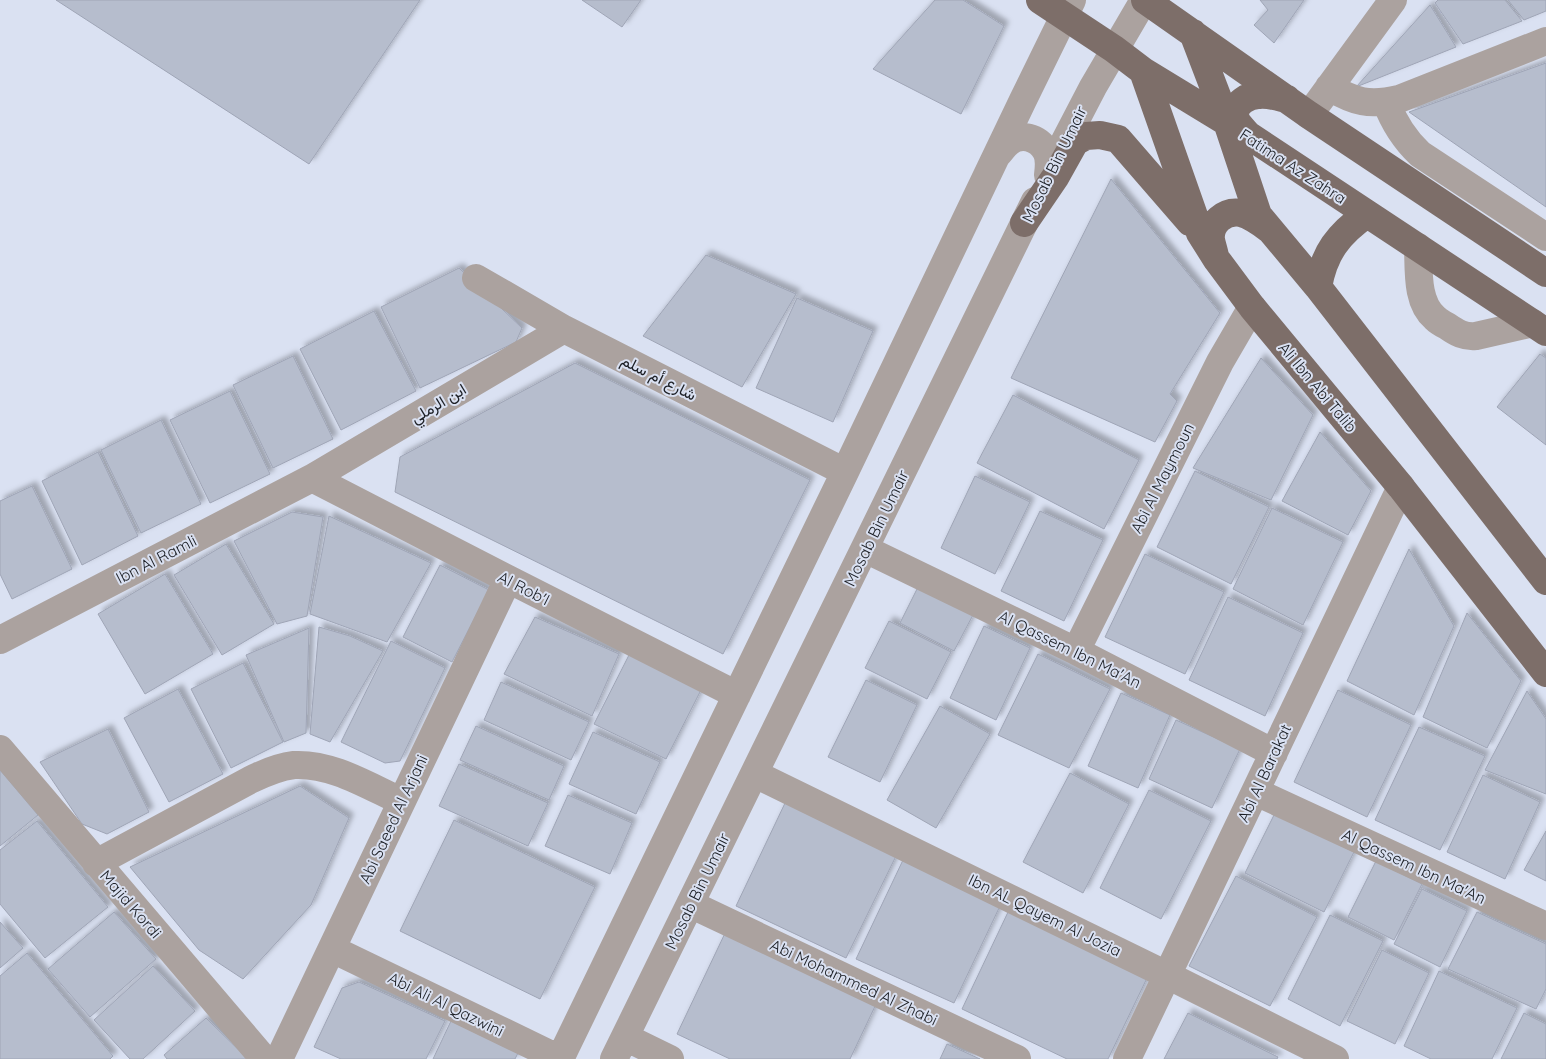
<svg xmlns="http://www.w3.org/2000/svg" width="1546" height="1059" font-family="Quicksand,Vazirmatn,sans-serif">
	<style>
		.building { fill: #b6bdcd; stroke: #9fa5b6; filter: url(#shadow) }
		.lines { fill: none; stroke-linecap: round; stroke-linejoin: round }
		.minor { stroke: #aba29f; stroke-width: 28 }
		.major { stroke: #7d6e69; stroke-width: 28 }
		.labels { text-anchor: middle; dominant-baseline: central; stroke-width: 4; stroke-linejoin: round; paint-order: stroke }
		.street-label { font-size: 16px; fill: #1b1e24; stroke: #dae1f2 }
	</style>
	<defs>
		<filter id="shadow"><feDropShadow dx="4.5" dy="-4.5" stdDeviation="2.5" flood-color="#0004"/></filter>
	</defs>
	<rect width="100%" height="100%" fill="#dae1f2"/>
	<path class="building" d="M56,0H420L309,164Z
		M582,0H641L622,27Z
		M935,0H963L1004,26L961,114L873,69Z
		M1260,0H1304L1274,43L1254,25L1268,10Z
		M1438,0H1505L1522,21L1463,44L1435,3Z
		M1508,0H1546V11L1524,20Z
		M1430,5L1456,47L1356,87Z
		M1546,63V207L1409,112Z
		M1111,179L1220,313L1170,394L1177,401L1155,442L1011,378Z
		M706,255L796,294L742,387L643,336Z
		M459,268L522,328L516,342L420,388L381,307Z
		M797,298L873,331L833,422L756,388Z
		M374,311L416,391L341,430L300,349Z
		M1540,354L1546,358V445L1497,407Z
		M293,356L333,439L273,468L233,385Z
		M1261,358L1313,415L1271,500L1193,468Z
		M575,363L810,480L723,654L395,492L400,457Z
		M230,391L270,474L210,503L170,420Z
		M1013,395L1139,460L1104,529L977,463Z
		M161,420L201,504L141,533L101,450Z
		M1320,432L1371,491L1348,535L1282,501Z
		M98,452L138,536L82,565L42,481Z
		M1195,471L1269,507L1231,584L1157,547Z
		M975,476L1030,502L995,574L941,548Z
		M32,486L72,569L12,599L0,574V501Z
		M1272,508L1343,542L1303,625L1233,589Z
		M1040,511L1103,540L1064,621L1001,591Z
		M292,512L323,517L307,616L277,624L234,541Z
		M329,516L431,563L387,642L310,614Z
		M226,544L274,624L222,655L174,575Z
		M1409,549L1454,626L1414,715L1347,681Z
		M1145,554L1224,592L1185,674L1105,637Z
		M440,565L489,590L452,662L403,637Z
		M165,574L213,654L145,694L98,614Z
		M919,585L974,613L954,651L900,623Z
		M1228,597L1303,633L1265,716L1189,680Z
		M1467,613L1521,681L1487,748L1423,717Z
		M535,617L619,654L592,716L504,674Z
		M889,621L951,652L927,699L865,668Z
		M984,626L1030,648L996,720L950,698Z
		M319,627L350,636L383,651L330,742L310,734Z
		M309,628L306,733L284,742L246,655Z
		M391,641L445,668L400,761L385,763L341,742Z
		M630,653L702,688L666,759L594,724Z
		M1038,654L1110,689L1069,768L998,735Z
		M243,663L283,742L231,768L191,689Z
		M866,680L917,705L880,782L828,757Z
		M501,682L589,722L571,760L484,720Z
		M178,689L223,774L169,802L124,718Z
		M1338,690L1411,725L1367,817L1294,782Z
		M1527,691L1546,719V794L1485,770Z
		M1121,693L1170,715L1138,788L1088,766Z
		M940,706L990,734L936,828L887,800Z
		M1176,720L1240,749L1212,808L1149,779Z
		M476,726L564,766L549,800L460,760Z
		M1419,727L1485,756L1440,850L1375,820Z
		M108,729L149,812L107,834L82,824L40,762Z
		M593,732L660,762L636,814L569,784Z
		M459,764L548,803L528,846L439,806Z
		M0,770L38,815L0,846Z
		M1070,773L1129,804L1083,893L1023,862Z
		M1483,775L1540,802L1505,879L1447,852Z
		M300,786L349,818L311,905L243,979L199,950L130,867Z
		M1149,790L1211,821L1161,919L1100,888Z
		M568,795L632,823L610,874L545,846Z
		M786,801L897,854L846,958L736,906Z
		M1275,813L1354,852L1324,912L1245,873Z
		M454,820L595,887L540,999L400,931Z
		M37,821L108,907L45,958L0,904V850Z
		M1546,831V881L1524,870Z
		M903,860L1000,906L954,1003L856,959Z
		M1376,861L1422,884L1394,940L1348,917Z
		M1236,876L1317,917L1270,1006L1189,966Z
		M1422,889L1467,911L1440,967L1394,944Z
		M1009,910L1148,976L1108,1059H1067L962,1009Z
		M114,912L156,959L90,1017L48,969Z
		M1477,912L1546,944V989L1536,1009L1448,969Z
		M1330,915L1383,941L1340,1026L1288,999Z
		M0,922L23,948L0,968Z
		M727,929L878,1000L850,1059H730L677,1034Z
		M1382,950L1429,973L1395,1044L1347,1021Z
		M27,953L113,1056L110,1059H0V976Z
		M153,966L195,1011L143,1059H130L94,1020Z
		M1439,971L1517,1008L1492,1059H1431L1404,1046Z
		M359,982L445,1021L426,1059H341L314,1047L342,988Z
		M1188,1013L1278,1057L1277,1059H1164Z
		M1524,1013L1546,1024V1059H1501Z
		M206,1018L248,1059H167L164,1055Z
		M451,1021L518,1053L515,1059H433Z
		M947,1044L980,1059H940Z"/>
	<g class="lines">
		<path class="minor" d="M1329,87C1355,102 1369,106 1399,99L1546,41
			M1386,102C1394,123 1404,139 1420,154L1546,237
			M1309,115L1393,0
			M997,155C1001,151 1004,146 1008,143C1020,132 1038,137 1046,151C1050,158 1049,167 1048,175
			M1054,162L1093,87L1144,0
			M1418,247C1419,270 1416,302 1435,318C1438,321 1443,324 1447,326C1457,333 1464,337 1476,336L1533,323
			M476,278L564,329L845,472
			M312,478L508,579L737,695
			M865,549L1076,651L1274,753
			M0,640L312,478L564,329
			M1076,651L1220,362L1252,307
			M0,749L264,1059
			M755,774L1167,975L1335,1059
			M1256,792L1546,926
			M96,863L250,780C264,773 278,767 294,765C332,763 368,786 401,801
			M690,904L1017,1059
			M332,949L560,1059
			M625,1037L670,1059
			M279,1059L508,579
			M560,1059L845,472L1023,100L1072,0
			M614,1059L1035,201
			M1127,1059L1401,487"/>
		<path class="major" d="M1040,0L1114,49L1143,71L1248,135L1546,332
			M1145,0L1309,115L1546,273
			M1193,33L1227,122L1258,215L1318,287L1546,581
			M1143,71L1200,233L1217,260L1252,307L1401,487L1546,673
			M1248,135C1244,130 1236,123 1235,116C1234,103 1249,95 1259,95C1269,94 1278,97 1287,99
			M1024,223L1056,176L1075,142L1086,136L1100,135L1118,139L1190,222
			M1215,256C1214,251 1212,245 1211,240C1209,223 1225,210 1241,213C1252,216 1261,223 1269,229
			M1318,287C1324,253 1338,234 1367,214"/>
	</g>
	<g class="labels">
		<g class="street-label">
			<text transform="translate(1054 164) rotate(-64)">Mosab Bin Umair</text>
			<text transform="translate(1293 166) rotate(33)">Fatima Az Zahra</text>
			<text transform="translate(659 377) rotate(27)">شارع أم سلم</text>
			<text transform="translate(1318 387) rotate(50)">Ali Ibn Abi Talib</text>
			<text transform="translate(438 403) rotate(-31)">ابن الرملي</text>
			<text transform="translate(1162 478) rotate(-63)">Abi Al Maymoun</text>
			<text transform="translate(876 528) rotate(-64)">Mosab Bin Umair</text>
			<text transform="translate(156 559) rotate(-27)">Ibn Al Ramli</text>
			<text transform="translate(524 588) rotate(27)">Al Rob'I</text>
			<text transform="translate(1070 649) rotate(26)">Al Qassem Ibn Ma'An</text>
			<text transform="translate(1264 773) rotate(-65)">Abi Al Barakat</text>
			<text transform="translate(393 819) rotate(-65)">Abi Saeed Al Arjani</text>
			<text transform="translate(1414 866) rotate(25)">Al Qassem Ibn Ma'An</text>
			<text transform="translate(697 891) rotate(-64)">Mosab Bin Umair</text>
			<text transform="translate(131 904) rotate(49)">Majid Kordi</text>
			<text transform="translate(1045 915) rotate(26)">Ibn AL Qayem Al Jozia</text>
			<text transform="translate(854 982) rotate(25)">Abi Mohammed Al Zhabi</text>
			<text transform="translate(446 1004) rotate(26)">Abi Ali Al Qazwini</text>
		</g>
	</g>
</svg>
